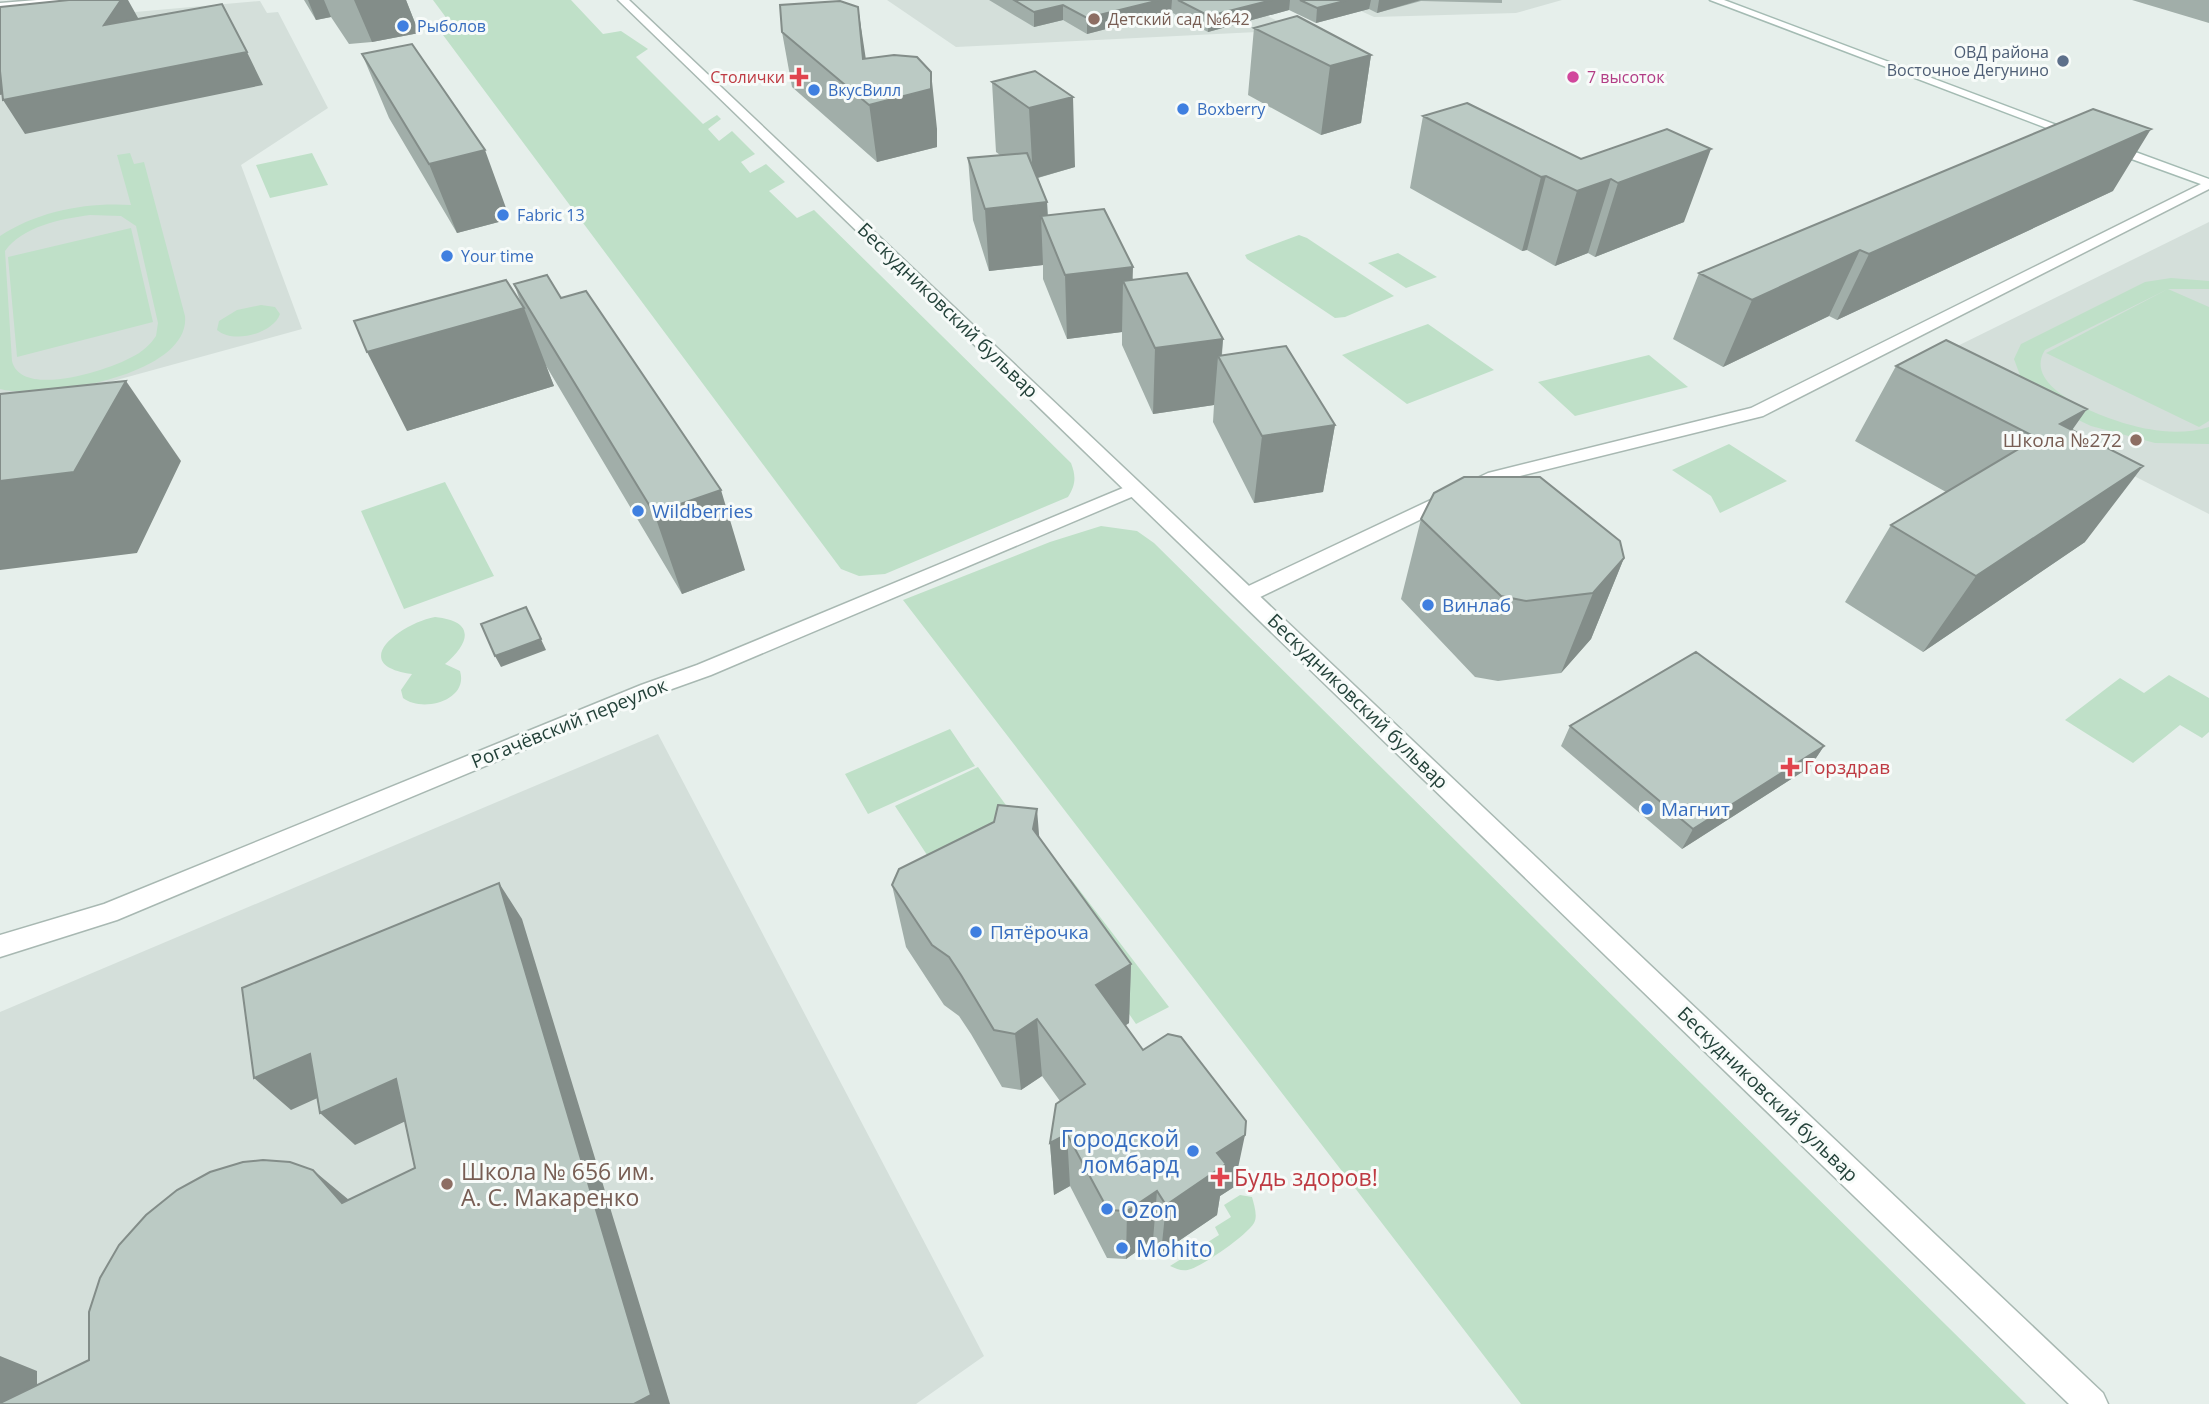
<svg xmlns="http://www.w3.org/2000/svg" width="2209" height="1404" font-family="'Open Sans',sans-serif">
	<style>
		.built { fill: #d4dfda }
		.green { fill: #bfe0c8; fill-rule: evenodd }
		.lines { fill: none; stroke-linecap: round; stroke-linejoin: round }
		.minor-casing { stroke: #a8b8b2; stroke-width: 3 }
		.tertiary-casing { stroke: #a8b8b2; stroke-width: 3 }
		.secondary-casing { stroke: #a4bbb3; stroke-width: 3 }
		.minor { fill: #fff; fill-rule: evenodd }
		.tertiary { fill: #fff; fill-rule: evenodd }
		.secondary { fill: #fff; fill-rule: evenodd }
		.wall { fill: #a1aea9 }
		.shaded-wall { fill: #838d89 }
		.building { fill: #bbcac4; stroke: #838d89; stroke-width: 2 }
		.education-dot { fill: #8d6e63; stroke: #f7fbf9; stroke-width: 2.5 }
		.shop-dot { fill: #3f7fe0; stroke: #f7fbf9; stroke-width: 2.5 }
		.service-dot { fill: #5c6f8a; stroke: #f7fbf9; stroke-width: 2.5 }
		.health-dot { fill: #e0444e; stroke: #f7fbf9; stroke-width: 2.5 }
		.hotel-dot { fill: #d1479c; stroke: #f7fbf9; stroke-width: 2.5 }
		.labels { text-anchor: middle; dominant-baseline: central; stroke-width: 6; stroke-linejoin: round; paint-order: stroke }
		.far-education-label { font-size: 16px; fill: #785e54; stroke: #f7fbf9; text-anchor: start }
		.far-shop-label { font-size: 16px; fill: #366cbe; stroke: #f7fbf9; text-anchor: start }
		.far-service-label { font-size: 16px; fill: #4e5e75; stroke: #f7fbf9; text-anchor: end }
		.far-health-label { font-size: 16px; fill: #be3a42; stroke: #f7fbf9; text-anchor: end }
		.far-hotel-label { font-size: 16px; fill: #b23c85; stroke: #f7fbf9; text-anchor: start }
		.street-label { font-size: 19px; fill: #24423a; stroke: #f7fbf9 }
		.education-label { font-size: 19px; fill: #785e54; stroke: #f7fbf9; text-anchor: end }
		.shop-label { font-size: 19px; fill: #366cbe; stroke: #f7fbf9; text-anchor: start }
		.health-label { font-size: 19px; fill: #be3a42; stroke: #f7fbf9; text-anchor: start }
		.near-shop-label { font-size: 23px; fill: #366cbe; stroke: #f7fbf9; text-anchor: start }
		.near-education-label { font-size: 23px; fill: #785e54; stroke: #f7fbf9; text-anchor: start }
		.near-health-label { font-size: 23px; fill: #be3a42; stroke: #f7fbf9; text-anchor: start }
	</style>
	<rect width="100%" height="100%" fill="#e6efeb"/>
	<path class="built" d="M887,0H1251L1242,3L1295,30L956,47Z
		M1337,0H1562L1516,13L1374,17Z
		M260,1L267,13L278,12L328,108L241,165L302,329L0,412V24Z
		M2209,222V514L1917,366Z
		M658,734L984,1356L916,1404H0V1012Z"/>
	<path class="green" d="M433,0H571L603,34L621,31L648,49L636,57L703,124L717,115L721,119L708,129L719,141L732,131L755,154L741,162L750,173L766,164L785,182L769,191L797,218L814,210L1071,463C1076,476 1076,484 1068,497L885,574L859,576L841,569L443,35L456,31Z
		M130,153L134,164L144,162L185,316C191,376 41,400 0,389V236C38,211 87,202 131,205L117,155ZM90,215L121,216L136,226L158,323L156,336C150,345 142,352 132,357C109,370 21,399 12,361L5,251C23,226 61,219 90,215Z
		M312,153L328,185L270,198L256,165Z
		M131,228L153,322L17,357L8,257Z
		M1299,235L1307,238L1394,296L1345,317L1335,318L1247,259L1245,255Z
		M1398,253L1437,277L1406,288L1368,263Z
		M2171,278L2209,281V289H2168L2209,307V421L2199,427L2046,353L2168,289L2045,350C2018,392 2122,425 2149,429C2169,433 2189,433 2209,427V444L2155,443L2091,426L2072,417L2021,378L2014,359L2021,344L2145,282Z
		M261,305L275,307L280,314C273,334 233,344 217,330L219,321L237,310Z
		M1428,324L1494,370L1407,404L1342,355Z
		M1649,355L1688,387L1575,416L1538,382Z
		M1729,444L1787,481L1720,513L1711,496L1672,470Z
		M445,482L494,576L404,609L361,511Z
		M1101,526L1137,531L1154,543L2026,1404H1521L903,600L1050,542Z
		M435,617C475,621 471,642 445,664L460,671C469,701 422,713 403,698L401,690L412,674C347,665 399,624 435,617Z
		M2169,675L2209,698V732L2202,738L2180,725L2133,763L2065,720L2120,678L2144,693Z
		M950,729L975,766L868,814L845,774Z
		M978,767L1014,816L929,858L895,806Z
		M1058,876L1071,879L1169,1007L1136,1024L1043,889Z
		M1240,1195L1252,1197C1254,1205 1258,1216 1254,1223C1247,1235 1204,1265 1191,1269C1183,1272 1177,1269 1170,1266L1219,1235L1215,1227L1231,1217L1224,1205Z"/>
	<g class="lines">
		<defs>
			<path id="minor" d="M37,0H82L77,3L0,9V3Z
				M2209,180V189L1763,416L1500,481L1254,600H1240L1237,595L1240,590L1488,473L1751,408Z
				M1135,483L1141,485L1144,489L1141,493L711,675L655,695L117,920L0,957V935L104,904L641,685L697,665Z"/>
			<path id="tertiary" d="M618,0H629L2103,1393L2108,1404H2069Z"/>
			<path id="secondary" d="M1710,0H1724L2083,135L2081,138H2073Z
				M2108,142L2209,179V187L2104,149V143Z"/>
		</defs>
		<use href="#minor" class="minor-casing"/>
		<use href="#tertiary" class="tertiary-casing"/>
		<use href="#secondary" class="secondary-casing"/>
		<use href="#minor" class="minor"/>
		<use href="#tertiary" class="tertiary"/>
		<use href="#secondary" class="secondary"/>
	</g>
	<path class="wall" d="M304,0H406L419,33L372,42L349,44L331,17L316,20Z
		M989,0H1502V3L1421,1L1377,13L1369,9L1316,23L1289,10L1208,32L1171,12L1087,34L1063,20L1034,27Z
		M2132,0H2209V23Z
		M858,7L865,59L937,129V147L877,162L792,87L782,32Z
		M1254,28L1371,55L1361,123L1321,135L1248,95Z
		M362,54L510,219L457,233L389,118Z
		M1035,71L1075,167L1038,178L1047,202L1048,215L1133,279L1223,339L1222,355L1335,425L1323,492L1254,503L1213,422L1214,405L1153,414L1122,345V332L1067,339L1043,279V265L989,271L973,220L968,158L1000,155L996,152L992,82Z
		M1423,116L1581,159L1684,222L1595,257L1588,253L1555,266L1527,250L1522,251L1410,188Z
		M2113,191L1837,320L1829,316L1723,367L1673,339L1699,273Z
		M514,284L745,570L682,594L545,364L554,386L407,431L522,306Z
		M1896,366L2072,430L2085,542L1923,652L1845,602L1891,525L1946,492L1855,441Z
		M1421,519L1624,558L1591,639L1561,673L1498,681L1475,677L1401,599Z
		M1570,726L1824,746L1810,767L1682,849L1561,746Z
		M1039,838L1131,964L1129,1023L1125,1026L1234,1187L1220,1196L1217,1215L1161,1253L1153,1240L1126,1259L1107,1258L1070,1186L1054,1195L1050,1143L1060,1101L1042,1076L1021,1090L1002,1087L971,1034L959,1016L944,1005L906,947L892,885Z"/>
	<path class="shaded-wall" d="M121,0H128L142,25H104Z
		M308,0H324L331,17L316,20Z
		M354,0H406L419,33L372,42Z
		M1160,0H1172L1171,12L1087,34V18Z
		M1272,0H1290L1289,10L1208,32L1209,16Z
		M1348,0H1371L1369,9L1316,23L1317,8Z
		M1379,0H1421L1377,13Z
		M1063,5V20L1034,27V12Z
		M858,7L866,60L931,72L937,129V147L877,162L863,59Z
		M247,52L263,85L25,134L3,100Z
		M1371,55L1361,123L1321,135L1330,66Z
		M0,60L19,91L0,95Z
		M1073,97L1075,167L1033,179L1029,108Z
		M2151,129L2113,191L1837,320L1869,254Z
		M1711,149L1684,222L1595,257L1618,183Z
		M485,150L510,219L457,233L429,164Z
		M1546,176L1527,250L1522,251L1541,177Z
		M1611,179L1588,253L1555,266L1577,191Z
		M1047,202L1048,234L1041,216L1043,265L989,271L985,209Z
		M1860,250L1829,316L1723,367L1752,300Z
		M1133,267L1132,300L1123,281L1122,332L1067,339L1065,275Z
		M524,308L554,386L407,431L367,352Z
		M1223,339L1221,361L1218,356L1214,405L1153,414L1155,348Z
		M126,381L181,461L137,553L0,570V481Z
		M2087,409L2034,484L2060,424Z
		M1335,425L1323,492L1254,503L1262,436Z
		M2143,466L2085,542L1923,652L1976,576Z
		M721,490L745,570L682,594L654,513Z
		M1624,558L1591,639L1561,673L1593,593Z
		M526,607L546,650L501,667L495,656Z
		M1824,746L1810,767L1682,849L1693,829Z
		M1037,809L1042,872L1033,829Z
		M499,883L522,919L670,1404H634Z
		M1131,964L1129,1023L1096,1043V985Z
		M1037,1019L1042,1076L1021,1090L1015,1034Z
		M310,1054L344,1086L291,1110L254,1078Z
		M396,1079L427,1111L355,1145L320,1113Z
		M1067,1134L1070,1186L1054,1195L1050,1143Z
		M1245,1135L1234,1187L1220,1196L1217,1215L1161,1253L1166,1205L1217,1153Z
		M313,1170L349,1200L378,1232L342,1203Z
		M1157,1191L1153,1240L1126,1259L1127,1211Z
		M0,1356L37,1371V1404H0Z"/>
	<path class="building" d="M69,0H121L104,25L222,4L247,52L3,100L0,71V7Z
		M1014,0H1160L1087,18L1063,5L1034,12Z
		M1178,0H1272L1209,16Z
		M1300,0H1348L1317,8Z
		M840,1L858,7L863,59L894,55L917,57L931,72V89L869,105L782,32L780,5Z
		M1297,16L1371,55L1330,66L1254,28Z
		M412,44L485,150L429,164L362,54Z
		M1035,71L1073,97L1029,108L992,82Z
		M1467,103L1581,159L1667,129L1711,149L1618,183L1611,179L1577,191L1546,176L1541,177L1423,116Z
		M2093,109L2151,129L1869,254L1860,250L1752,300L1699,273Z
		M1027,153L1047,202L985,209L968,158Z
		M1104,209L1133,267L1065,275L1041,216Z
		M1187,273L1223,339L1155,348L1123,281Z
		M547,275L561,298L586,291L721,490L654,513L514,284Z
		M506,280L524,308L367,352L354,321Z
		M1946,340L2087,409L2060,424L2143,466L1976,576L1891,525L2037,438L1896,366Z
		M1286,346L1335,425L1262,436L1218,356Z
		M126,381L74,472L0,481V394Z
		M1464,477H1540L1620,541L1624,558L1593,593L1526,601L1501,596L1421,519L1434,493Z
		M526,607L541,639L495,656L481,624Z
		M1696,652L1824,746L1693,829L1570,726Z
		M998,805L1037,809L1033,829L1131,964L1096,985L1143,1050L1168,1034L1181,1037L1246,1121L1245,1135L1217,1153L1226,1164L1166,1205L1157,1191L1127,1211L1108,1210L1067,1134L1050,1143L1056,1104L1085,1084L1037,1019L1015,1034L994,1030L961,975L949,957L932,945L892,885L899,869L994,822Z
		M499,883L651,1395L634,1404H0V1403L89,1360V1312L100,1278L119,1245L146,1215L177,1190L210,1172L243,1162L263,1160L290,1162L313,1170L342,1203L415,1168L396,1079L320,1113L310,1054L254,1078L242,988Z"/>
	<g class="education-dot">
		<circle cx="1094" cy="19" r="7"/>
		<circle cx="2136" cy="440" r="7"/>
		<circle cx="447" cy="1184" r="7"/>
	</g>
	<g class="shop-dot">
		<circle cx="403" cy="26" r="7"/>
		<circle cx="814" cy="90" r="7"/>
		<circle cx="1183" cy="109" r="7"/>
		<circle cx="503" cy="215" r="7"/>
		<circle cx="447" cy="256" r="7"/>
		<circle cx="638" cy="511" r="7"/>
		<circle cx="1428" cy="605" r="7"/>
		<circle cx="1647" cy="809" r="7"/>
		<circle cx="976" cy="932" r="7"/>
		<circle cx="1193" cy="1151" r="7"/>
		<circle cx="1107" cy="1209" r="7"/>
		<circle cx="1122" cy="1248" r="7"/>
	</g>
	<circle class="service-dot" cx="2063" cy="61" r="7"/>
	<g class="health-dot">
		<path d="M795.5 66.5h7v7h7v7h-7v7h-7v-7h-7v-7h7z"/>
		<path d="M1786.5 756.5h7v7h7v7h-7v7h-7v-7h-7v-7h7z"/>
		<path d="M1216.5 1166.5h7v7h7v7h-7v7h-7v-7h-7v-7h7z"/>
	</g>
	<circle class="hotel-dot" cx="1573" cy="77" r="7"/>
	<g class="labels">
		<g class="far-education-label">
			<text x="1108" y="19">Детский сад №642</text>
		</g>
		<g class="far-shop-label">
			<text x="417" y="26">Рыболов</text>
			<text x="828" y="90">ВкусВилл</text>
			<text x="1197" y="109">Boxberry</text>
			<text x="517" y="215">Fabric 13</text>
			<text x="461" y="256">Your time</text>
		</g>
		<g class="far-service-label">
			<text x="2049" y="52">ОВД района<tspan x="2049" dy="18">Восточное Дегунино</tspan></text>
		</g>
		<g class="far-health-label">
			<text x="785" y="77">Столички</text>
		</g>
		<g class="far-hotel-label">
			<text x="1587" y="77">7 высоток</text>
		</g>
		<g class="street-label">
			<text transform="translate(948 310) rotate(44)">Бескудниковский бульвар</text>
			<text transform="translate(1358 701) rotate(44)">Бескудниковский бульвар</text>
			<text transform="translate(569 723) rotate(-22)">Рогачёвский переулок</text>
			<text transform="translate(1768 1094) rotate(44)">Бескудниковский бульвар</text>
		</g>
		<g class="education-label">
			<text x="2122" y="440">Школа №272</text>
		</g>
		<g class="shop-label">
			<text x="652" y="511">Wildberries</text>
			<text x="1442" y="605">Винлаб</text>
			<text x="1661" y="809">Магнит</text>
			<text x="990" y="932">Пятёрочка</text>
		</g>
		<g class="health-label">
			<text x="1804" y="767">Горздрав</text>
		</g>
		<g class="near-shop-label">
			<text x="1179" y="1138" text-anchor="end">Городской<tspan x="1179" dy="26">ломбард</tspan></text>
			<text x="1121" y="1209">Ozon</text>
			<text x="1136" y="1248">Mohito</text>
		</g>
		<g class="near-education-label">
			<text x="461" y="1171">Школа № 656 им.<tspan x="461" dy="26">А. С. Макаренко</tspan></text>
		</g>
		<g class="near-health-label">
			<text x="1234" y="1177">Будь здоров!</text>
		</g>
	</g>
</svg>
